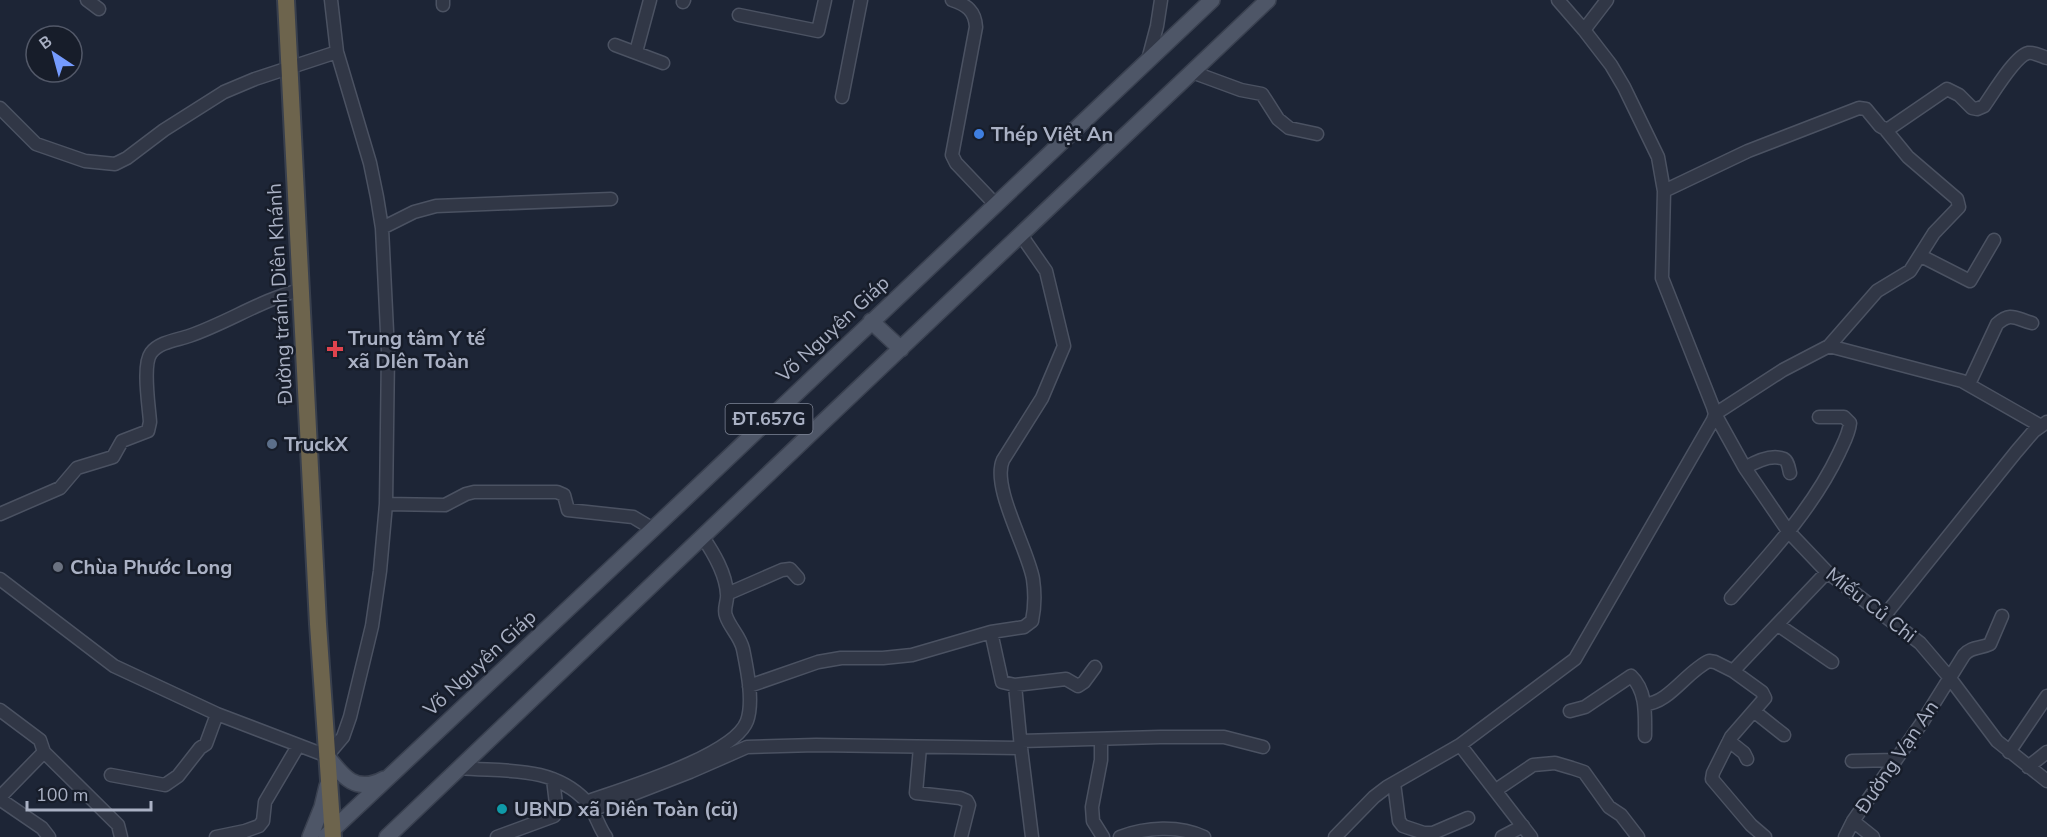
<svg xmlns="http://www.w3.org/2000/svg" width="2047" height="837" font-family="'Nunito Sans',sans-serif">
	<style>
		.lines { fill: none; stroke-linecap: round; stroke-linejoin: round }
		.minor-casing { stroke: #4b5262; stroke-width: 15 }
		.major-casing { stroke: #3a4150; stroke-width: 18 }
		.highway-casing { stroke: #383f4d; stroke-width: 20 }
		.minor { stroke: #313746; stroke-width: 12 }
		.major { stroke: #4e5667; stroke-width: 15 }
		.highway { stroke: #6d644d; stroke-width: 16 }
		.shop-dot { fill: #3f7fe0; stroke: #171d2a; stroke-width: 2 }
		.health-dot { fill: #e0444e; stroke: #171d2a; stroke-width: 2 }
		.service-dot { fill: #5c6f8a; stroke: #171d2a; stroke-width: 2 }
		.worship-dot { fill: #6b7280; stroke: #171d2a; stroke-width: 2 }
		.culture-dot { fill: #0f9aa8; stroke: #171d2a; stroke-width: 2 }
		.labels { text-anchor: middle; dominant-baseline: central; stroke-width: 5; stroke-linejoin: round; paint-order: stroke }
		.shield { fill: #171d2a; stroke: #7e8596; stroke-width: 1.5 }
		.shield-label { font-size: 18px; font-weight: bold; fill: #aab1c4 }
		.poi-label { font-size: 20px; font-weight: bold; fill: #aab1c4; stroke: #171d2a; text-anchor: start }
		.street-label { font-size: 20px; fill: #aab1c4; stroke: #171d2a }
	</style>
	<rect width="100%" height="100%" fill="#1d2536"/>
	<g class="lines">
		<defs>
			<path id="minor" d="M87,0L99,9
				M952,0C967,5 975,11 976,27L952,155L956,163L995,204
				M683,2L684,0
				M443,5V0
				M739,15L818,31L825,0
				M1584,30L1607,0
				M615,45L663,63
				M636,52L650,0
				M1148,60L1157,26L1161,0
				M1192,72L1241,90L1262,94L1278,119L1289,128L1317,134
				M842,97L861,0
				M0,108L36,144L85,161L115,164L127,158L164,130L224,92L255,79L337,52
				M1885,129L1908,157L1957,199L1959,207L1934,233L1910,271L1877,291L1829,346L1783,370L1715,414L1745,468L1788,531L1827,572L1920,643L1949,677L1997,741L2047,781
				M1664,191L1748,151L1859,108L1866,109L1880,126L1887,130L1947,89L1959,95L1972,108L1977,109L1984,106C1992,95 2015,56 2028,53C2034,52 2041,56 2047,58
				M382,228L414,212L436,206L611,199
				M1921,256L1970,281L1994,240
				M1829,346L1962,381L2041,426
				M1969,384L1997,324C2011,311 2016,319 2032,323
				M1745,468C1755,462 1772,454 1784,459C1788,461 1789,469 1790,473
				M386,504L445,505L466,494L474,492H557L564,495L568,510L633,517L653,529
				M0,514L60,488L77,468L113,457L122,441L148,431L150,422C149,406 142,365 151,353C159,342 177,340 189,336C227,323 261,300 300,290
				M0,579L114,666L217,714L327,756L343,737L350,717L372,626L380,571L386,504L388,352L382,228L377,197L370,163L337,52L331,0
				M727,594L782,570L790,569L798,578
				M1731,598C1771,553 1813,508 1839,453C1843,444 1849,434 1850,423L1844,417H1819
				M1885,615L2016,452L2034,431L2047,422
				M1778,625L1832,662
				M991,632L1024,627L1032,621C1035,607 1035,593 1033,579C1028,549 991,487 1003,460L1042,398L1064,346L1046,271L1021,235
				M1015,685L1066,679L1078,686L1084,682L1095,667
				M749,686L818,662L841,658H883L912,655L991,632L1002,682L1015,685L1021,748
				M1645,704C1668,704 1687,671 1709,661L1715,662L1733,671
				M0,710L40,740L44,752L118,825L121,837
				M1570,711L1585,707L1631,676C1647,691 1645,715 1645,736
				M1755,712L1784,735
				M1101,739V760L1092,807L1093,821L1103,837
				M1021,741L1160,737H1224L1263,747
				M1729,741L1744,753L1747,759
				M1460,745L1531,837
				M920,747L916,793L960,798L967,801L969,805L961,837
				M44,752L2,795L1,800L42,828L49,837
				M2009,752L2047,696
				M1852,761L1895,760
				M2028,767L2047,752
				M460,768C504,772 552,765 586,801C595,811 598,826 606,837
				M111,775L165,785L178,776L200,748L206,744L217,714
				M1394,783L1399,821L1403,826L1424,833H1433L1468,818
				M1496,790L1533,765L1555,763L1572,768L1584,772L1609,807L1621,815L1638,837
				M586,802C622,789 734,756 747,721C754,701 747,669 743,649C740,636 730,628 726,616C723,609 728,601 727,594C726,573 713,552 702,536
				M592,810L690,772L747,747L816,745L1021,748L1032,837
				M1853,821L1873,837
				M216,837L245,831L259,826L263,821L265,802L298,746
				M497,837L554,816L557,812L553,779
				M1120,837C1146,827 1179,825 1204,837
				M1335,837L1374,797L1387,787L1460,745L1575,659L1713,420L1715,414L1713,407L1662,278L1664,191L1658,157L1624,87L1611,65L1584,30L1558,0
				M1502,837L1523,826
				M1765,837L1751,825L1712,779L1713,773L1731,737L1765,698L1762,692L1733,671L1827,572
				M1845,837L1853,821L1921,724L1964,655C1972,646 1980,649 1990,644L2002,616"/>
			<path id="major" d="M871,321L901,349
				M327,756C343,777 356,794 384,779
				M326,836L653,529L1212,0
				M310,837L322,807L327,786
				M387,837C679,556 975,280 1268,0"/>
			<path id="highway" d="M286,0L318,624L333,837"/>
		</defs>
		<use href="#minor" class="minor-casing"/>
		<use href="#major" class="major-casing"/>
		<use href="#highway" class="highway-casing"/>
		<use href="#minor" class="minor"/>
		<use href="#major" class="major"/>
		<use href="#highway" class="highway"/>
	</g>
	<circle class="shop-dot" cx="979" cy="134" r="6"/>
	<path class="health-dot" d="M332 340h6v6h6v6h-6v6h-6v-6h-6v-6h6z"/>
	<circle class="service-dot" cx="272" cy="444" r="6"/>
	<circle class="worship-dot" cx="58" cy="567" r="6"/>
	<circle class="culture-dot" cx="502" cy="809" r="6"/>
	<g class="labels">
		<rect class="shield" x="725.5" y="404" width="87" height="30" rx="4.5"/>
		<g class="shield-label">
			<text x="769" y="419">ĐT.657G</text>
		</g>
		<g class="poi-label">
			<text x="991" y="134">Thép Việt An</text>
			<text x="348" y="338">Trung tâm Y tế<tspan x="348" dy="23">xã DIên Toàn</tspan></text>
			<text x="284" y="444">TruckX</text>
			<text x="70" y="567">Chùa Phước Long</text>
			<text x="514" y="809">UBND xã Diên Toàn (cũ)</text>
		</g>
		<g class="street-label">
			<text transform="translate(280 294) rotate(-93)">Đường tránh Diên Khánh</text>
			<text transform="translate(833 329) rotate(-43)">Võ Nguyên Giáp</text>
			<text transform="translate(1871 605) rotate(38)">Miếu Củ Chi</text>
			<text transform="translate(480 663) rotate(-43)">Võ Nguyên Giáp</text>
			<text transform="translate(1897 757) rotate(-56)">Đường Vạn An</text>
		</g>
	</g>
	<g transform="translate(54 54) rotate(324)"><circle r="28" fill="#171d2a" stroke="#525868" stroke-width="1.5"/>
	<path d="M0-4.5L10 22L0 15L-10 22Z" fill="#759bfe"/>
	<text y="-9" font-size="16" font-weight="bold" text-anchor="middle" fill="#aab1c4">B</text>
	</g>
	<path d="M27 801v9h124v-9" fill="none" stroke="#aab1c4" stroke-width="3"/>
	<text x="36" y="801" font-size="18" fill="#aab1c4" stroke="#171d2a" stroke-width="4.5" paint-order="stroke">100 m</text>
</svg>
